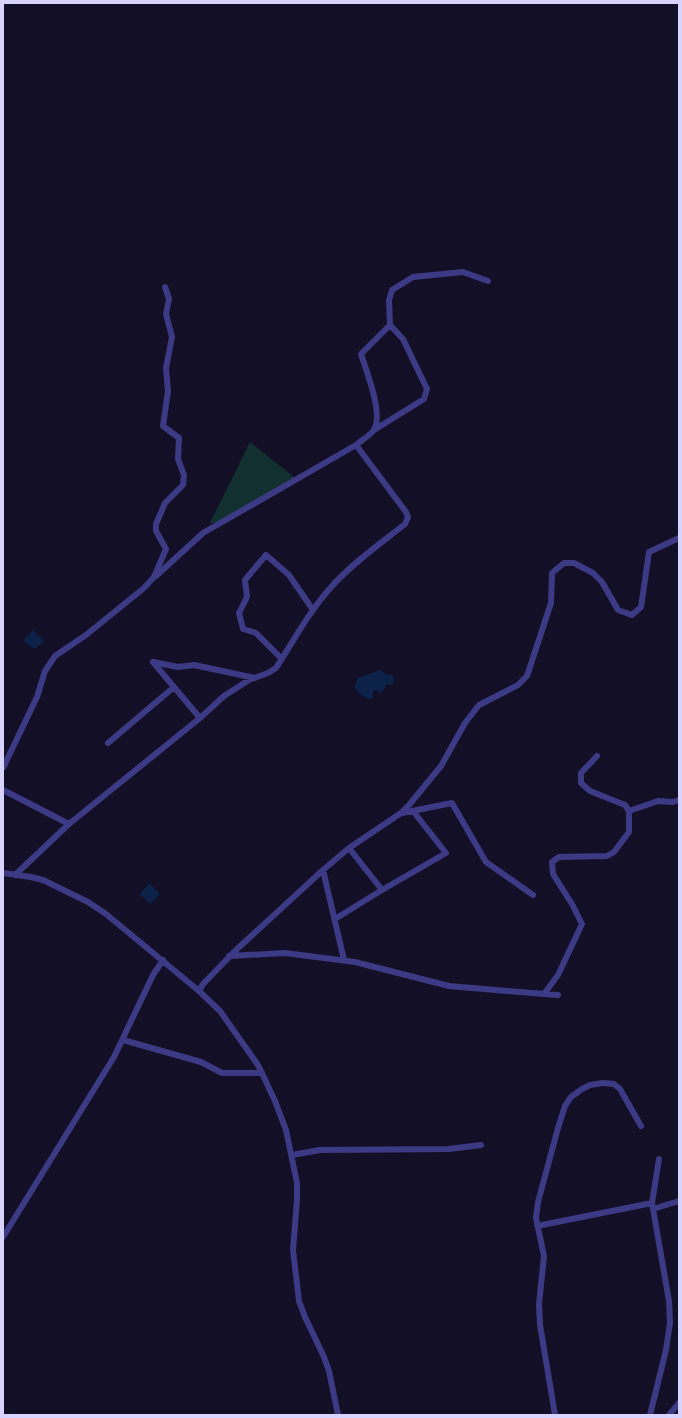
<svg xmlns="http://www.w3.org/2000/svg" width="682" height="1418" font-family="Cabin,sans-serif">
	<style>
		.green { fill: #12302f }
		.water { fill: #0c2248 }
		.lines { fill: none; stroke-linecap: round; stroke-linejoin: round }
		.minor { stroke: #3d3a85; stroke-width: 6 }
	</style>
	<rect width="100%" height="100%" fill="#130f26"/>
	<path class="green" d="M250,442L294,477L282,486L215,523H210Z"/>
	<path class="water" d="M33,630L44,641L35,649L23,641Z
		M380,670L387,675H392L394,681L392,685L386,684L384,690L380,693L377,690L373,691V698L369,699L360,694L354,687L358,678Z
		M149,883L160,894L150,904L140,894Z"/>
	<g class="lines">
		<path class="minor" d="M374,430L424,399L427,389L403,339L390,325
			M156,576L203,533L356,445C362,440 369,436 373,431C385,417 366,370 361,354L390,325L389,300L392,290L413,277L463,272L488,281
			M282,659L256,633L243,629L239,613L247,597L245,580L266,555L289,575L313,610
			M153,662L178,667L194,665L255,678
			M153,662L200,718
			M108,743L174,687
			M3,768L37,697L45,671L55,656L86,635L144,588L154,577L166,549L156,531V524L165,503L183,485L184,475L178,459L179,438L163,426L168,391L166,368L172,337L166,314L169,299L165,287
			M3,790L69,824
			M629,811L658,801L673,802L679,800
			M402,813L452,803L486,862L533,895
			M323,870L344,960
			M3,873L31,877L43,880L88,902L106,914L199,991L220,1011L258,1065L275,1101L286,1130L297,1183V1200L293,1250L299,1301L305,1317L324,1357L329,1371L338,1415
			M15,875L69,824L200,718L224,696L249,680L268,673L276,668C294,640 310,610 333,585C354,562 381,543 405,524L408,517L406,512L356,445
			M382,890L446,853L413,811
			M335,919L382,890L349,848
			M229,956L285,953L355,962L449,986L544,994L558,975L582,924L572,904L553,874L552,862L559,857L607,856L614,852L629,832V811L625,805L590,791L581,783V773L597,756
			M199,991L203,984L235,951L323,870L349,848L401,813L409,805L441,766L465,723L479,705L518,685L527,676L551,603L552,573L564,563H574L593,573L602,582L618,610L632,615L641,607L649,552L679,538
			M544,994L558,995
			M123,1040L201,1062L222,1073H262
			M292,1155L320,1150L449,1149L481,1145
			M653,1209L679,1201
			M537,1226L652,1203L659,1159
			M3,1237L114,1057L153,975L163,960
			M555,1415L540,1325L539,1304L544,1256L536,1218L538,1202L558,1128L565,1106L571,1097L582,1089L590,1085L603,1083L614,1084L620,1089L641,1126
			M650,1415L666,1350L670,1323L669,1301L652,1203
			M669,1415L679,1403"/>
	</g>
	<rect width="682" height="1418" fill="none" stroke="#d9d4ff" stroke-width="8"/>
</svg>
